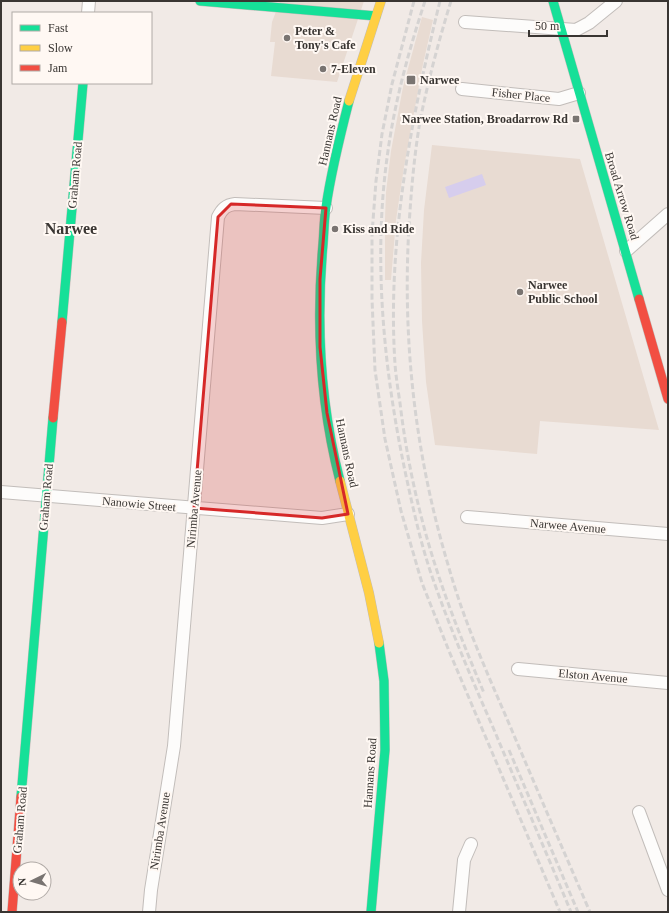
<svg xmlns="http://www.w3.org/2000/svg" width="669" height="913" font-family="'Times New Roman',serif">
	<style>
		.built { fill: #e8dbd2 }
		.green { fill: #d6cded }
		.lines { fill: none; stroke-linecap: round; stroke-linejoin: round }
		.street-casing { stroke: #c2bdba; stroke-width: 14 }
		.fast-casing { stroke: #c2bdba; stroke-width: 10 }
		.slow-casing { stroke: #c2bdba; stroke-width: 10 }
		.jam-casing { stroke: #c2bdba; stroke-width: 10 }
		.street { stroke: #fdfcfb; stroke-width: 12 }
		.fast { stroke: #16e098; stroke-width: 9 }
		.slow { stroke: #ffcf43; stroke-width: 9 }
		.jam { stroke: #f24e42; stroke-width: 9 }
		.rail { stroke: #d5d3d2; stroke-width: 3; stroke-dasharray: 6 3; stroke-linecap: butt }
		.marked { fill: #d62828; fill-opacity: 0.2; stroke: #d62828; stroke-width: 3; stroke-linejoin: round }
		.poi-dot { fill: #797471; stroke: #fff8f3; stroke-width: 1.5 }
		.labels { text-anchor: middle; dominant-baseline: central; stroke-width: 4; stroke-linejoin: round; paint-order: stroke }
		.poi-label { font-size: 12px; font-weight: bold; fill: #393532; stroke: #fff8f3; text-anchor: start }
		.street-label { font-size: 12px; fill: #393532; stroke: #fff8f3 }
		.district-label { font-size: 16px; font-weight: bold; fill: #393532; stroke: #fff8f3 }
	</style>
	<rect width="100%" height="100%" fill="#f1eae6"/>
	<path class="built" d="M280,1H364L337,82L271,76L275,42H270L272,22Z
		M422,17L433,20L423,64L404,167L396,220L391,280H385V219L386,192L391,151L403,87Z
		M432,145L580,159L659,430L540,421L537,454L435,445L426,382L422,321L421,263L424,210Z"/>
	<path class="green" d="M482,174L486,185L449,198L445,187Z"/>
	<g class="lines">
		<defs>
			<path id="street" d="M88,13L89,1
				M465,22L576,30L589,23L616,1
				M462,89L559,99L579,93
				M626,251L668,214
				M1,492L322,518L348,514
				M467,517L668,534
				M518,669L668,683
				M639,812L668,890
				M149,912L151,890L174,746L218,217C222,209 226,205 235,204L326,208
				M459,912L464,860L471,844"/>
			<path id="fast" d="M200,1L376,16
				M553,1L639,299
				M62,322L83,83
				M340,481C320,404 316,323 323,244C324,232 324,219 326,207C331,172 340,136 349,101
				M21,797L53,418
				M371,912L385,750L384,681L379,643"/>
			<path id="slow" d="M349,101L381,1
				M340,481L369,593L379,643"/>
			<path id="jam" d="M639,299L668,399
				M53,418L62,322
				M12,912L21,797"/>
		</defs>
		<use href="#street" class="street-casing"/>
		<use href="#fast" class="fast-casing"/>
		<use href="#slow" class="slow-casing"/>
		<use href="#jam" class="jam-casing"/>
		<use href="#street" class="street"/>
		<use href="#fast" class="fast"/>
		<use href="#slow" class="slow"/>
		<use href="#jam" class="jam"/>
		<path class="rail" d="M414,1L392,84L382,134L376,181L372,234V299L375,370L385,439L401,511L422,583L449,651L560,912
			M425,1C408,53 394,104 387,158C373,261 384,371 405,471C413,508 421,546 434,582C452,633 473,682 495,732C520,792 546,852 571,912
			M440,1C411,119 387,242 395,364C396,377 398,390 400,403C407,462 420,520 439,577C452,616 468,655 484,693
			M451,1C439,40 428,81 420,121C415,151 412,181 410,211C401,332 414,452 449,568C465,625 490,679 513,733C538,792 564,852 590,912
			M509,750L578,912"/>
	</g>
	<path class="marked" d="M231,204L326,208L320,279V347L327,413L348,514L322,518L194,508L218,217Z"/>
	<g class="poi-dot">
		<circle cx="287" cy="38" r="4"/>
		<circle cx="323" cy="69" r="4"/>
		<rect x="406" y="75" width="10" height="10" rx="2"/>
		<rect x="572" y="115" width="8" height="8" rx="2"/>
		<circle cx="335" cy="229" r="4"/>
		<circle cx="520" cy="292" r="4"/>
	</g>
	<g class="labels">
		<g class="poi-label">
			<text x="295" y="31">Peter &amp;<tspan x="295" dy="14">Tony's Cafe</tspan></text>
			<text x="331" y="69">7-Eleven</text>
			<text x="420" y="80">Narwee</text>
			<text x="568" y="119" text-anchor="end">Narwee Station, Broadarrow Rd</text>
			<text x="343" y="229">Kiss and Ride</text>
			<text x="528" y="285">Narwee<tspan x="528" dy="14">Public School</tspan></text>
		</g>
		<g class="street-label">
			<text transform="translate(521 95) rotate(6)">Fisher Place</text>
			<text transform="translate(330 131) rotate(-77)">Hannans Road</text>
			<text transform="translate(75 175) rotate(-85)">Graham Road</text>
			<text transform="translate(622 196) rotate(73)">Broad Arrow Road</text>
			<text transform="translate(347 453) rotate(78)">Hannans Road</text>
			<text transform="translate(46 497) rotate(-85)">Graham Road</text>
			<text transform="translate(139 504) rotate(5)">Nanowie Street</text>
			<text transform="translate(194 509) rotate(-85)">Nirimba Avenue</text>
			<text transform="translate(568 526) rotate(5)">Narwee Avenue</text>
			<text transform="translate(593 676) rotate(5)">Elston Avenue</text>
			<text transform="translate(370 773) rotate(-86)">Hannans Road</text>
			<text transform="translate(20 820) rotate(-85)">Graham Road</text>
			<text transform="translate(160 831) rotate(-81)">Nirimba Avenue</text>
		</g>
		<g class="district-label">
			<text x="71" y="228">Narwee</text>
		</g>
	</g>
	<rect width="669" height="913" fill="none" stroke="#393532" stroke-width="4"/>
	<rect x="12" y="12" width="140" height="72" fill="#fff8f3" stroke="#b0aaa6"/>
	<rect x="20" y="25" width="20" height="6" fill="#16e098" stroke="#b0aaa6"/>
	<text x="48" y="32" font-size="12" fill="#393532">Fast</text>
	<rect x="20" y="45" width="20" height="6" fill="#ffcf43" stroke="#b0aaa6"/>
	<text x="48" y="52" font-size="12" fill="#393532">Slow</text>
	<rect x="20" y="65" width="20" height="6" fill="#f24e42" stroke="#b0aaa6"/>
	<text x="48" y="72" font-size="12" fill="#393532">Jam</text>
	<g transform="translate(32 881) rotate(265)"><circle r="19" fill="#fff8f3" stroke="#b0aaa6"/>
	<path d="M0-3L7 15L0 10L-7 15Z" fill="#797471"/>
	<text y="-6" font-size="11" font-weight="bold" text-anchor="middle" fill="#393532">N</text>
	</g>
	<path d="M529 30v6h78v-6" fill="none" stroke="#393532" stroke-width="2"/>
	<text x="535" y="30" font-size="12" fill="#393532" stroke="#fff8f3" stroke-width="3" paint-order="stroke">50 m</text>
</svg>
